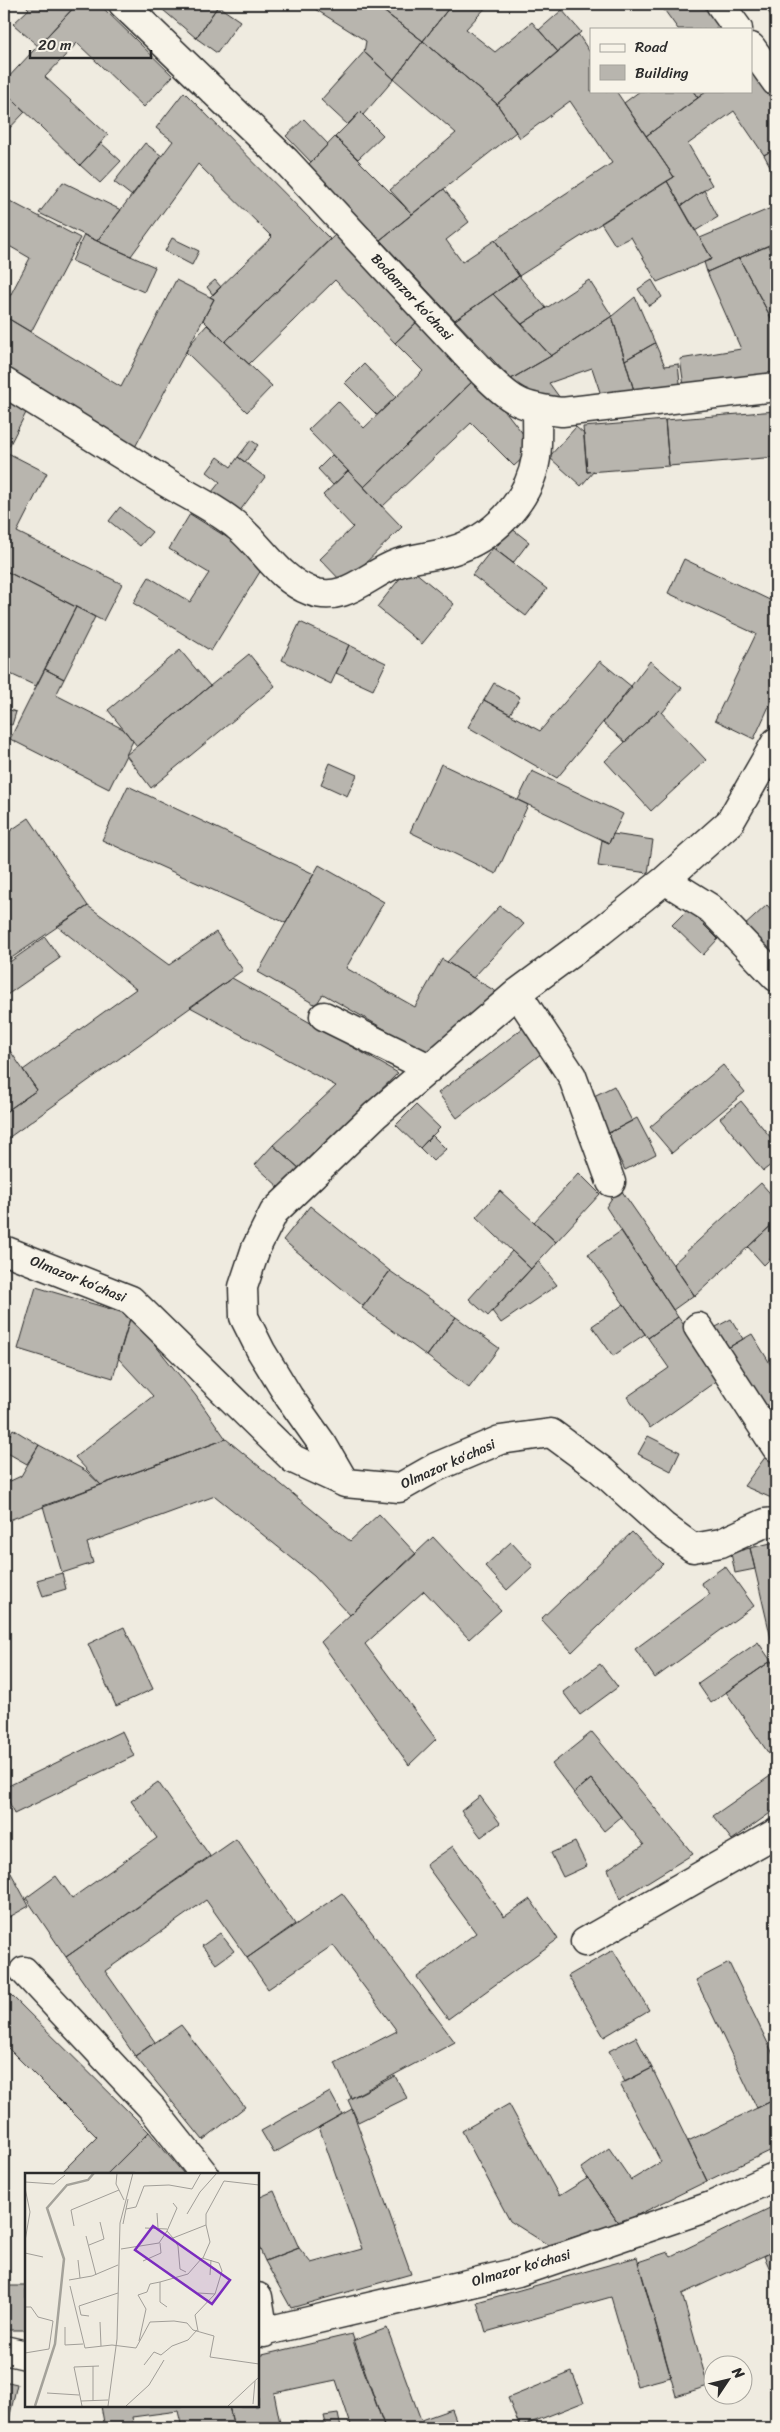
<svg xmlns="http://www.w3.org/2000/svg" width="780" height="2432" font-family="Sriracha,sans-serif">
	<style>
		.building { fill: #b8b5ae; stroke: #2b2b2b }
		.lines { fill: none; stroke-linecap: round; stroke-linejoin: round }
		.minor-casing { stroke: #2b2b2b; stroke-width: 31 }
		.minor { stroke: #f7f3e8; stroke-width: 28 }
		.labels { text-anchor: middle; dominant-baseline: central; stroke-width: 4; stroke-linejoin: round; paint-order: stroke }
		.street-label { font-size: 14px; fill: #2b2b2b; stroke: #f7f3e8 }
		.inset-river { fill: none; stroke: #a4a29a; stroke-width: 2.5 }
		.inset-road { fill: none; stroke: #a19e98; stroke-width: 1 }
		.view { fill: #7b2cbf; fill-opacity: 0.15; stroke: #7b2cbf; stroke-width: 2.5 }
		.inset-edge { fill: none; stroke: #2b2b2b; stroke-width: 2.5 }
	</style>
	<rect width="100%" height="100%" fill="#efebe0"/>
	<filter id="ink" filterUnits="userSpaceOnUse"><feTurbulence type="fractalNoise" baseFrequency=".02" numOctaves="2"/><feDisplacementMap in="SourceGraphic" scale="10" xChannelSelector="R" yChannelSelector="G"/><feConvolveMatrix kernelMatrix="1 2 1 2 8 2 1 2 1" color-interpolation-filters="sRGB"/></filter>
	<g filter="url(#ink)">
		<path class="building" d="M24,4H77L38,46L13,24L29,9Z
			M77,4H99L173,76L144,107L77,43L45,77L108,135L80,165L4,91V82Z
			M156,4H216L218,6L196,38Z
			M307,4H374L423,41L394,79L364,52L366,41Z
			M374,4H452L423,41Z
			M452,4H489L466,29L495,52L532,22L558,52L497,104L423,41Z
			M660,4H708L727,29H678Z
			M763,4H776V20L775,21Z
			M218,6L240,21L217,53L196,38Z
			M562,10L581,32L558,52L539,30Z
			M578,34L591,54V91H616L674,177L519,276L495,240L612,163L570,101L520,138L497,104Z
			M423,41L497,104L516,132L412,214L390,190L456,133L394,79Z
			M364,52L394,79L363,115L360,112L348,125L321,100Z
			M751,62L776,104V148L764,155L734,111L688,144L712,185L681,206L667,181L674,177L646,136L707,91H751Z
			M4,91L25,112L4,134Z
			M640,91H693L698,98L646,136L624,103Z
			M693,91H707L698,98Z
			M184,92L330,239L225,342L203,320L214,299L210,297L272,237L198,164L131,256L97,241L173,141L156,128Z
			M360,112L383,135L358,159L335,137Z
			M304,119L328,144L311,162L286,136Z
			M335,137L412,214L380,240L308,165Z
			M101,143L121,161L100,183L80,165Z
			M145,143L162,156L132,196L114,182Z
			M776,148V177L764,155Z
			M667,181L712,259L657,282L631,237L615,245L601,223Z
			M63,182L121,210L97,241L39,213Z
			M444,189L469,222L446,240L462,262L495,240L519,276L455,320L380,240Z
			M704,190L718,217L695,231L681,206Z
			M4,198L80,238L31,332L4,316V307L30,258L4,243Z
			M776,206V242L707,272L704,262L712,259L700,238Z
			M338,232L421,318L395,343L335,280L249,364L225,342Z
			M84,235L155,267L144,292L72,261Z
			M172,238L199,251L192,265L165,251Z
			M768,246L776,260V327L739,258Z
			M739,258L776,327V375L684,386L680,359L741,349L707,272Z
			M519,276L546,308L522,324L493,294Z
			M176,280L214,299L134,449L4,369V316L121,387Z
			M215,280L221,287L213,295L207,287Z
			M589,280L612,316L551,356L522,324Z
			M652,280L662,297L649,306L638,289Z
			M493,294L551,356L511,379L455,320Z
			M635,297L655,343L625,360L612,316Z
			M612,316L635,394L601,395L592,368L549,383L560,398L531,403L511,379L551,356Z
			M421,318L478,376L364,487L308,430L338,401L364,428L423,371L395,343Z
			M207,325L272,386L247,412L186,352L191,343Z
			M655,343L665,366L678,364L681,392L635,394L625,360Z
			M364,364L396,397L377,415L345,383Z
			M478,376L534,448L514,466L471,423L382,507L364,487Z
			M4,392L30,405L4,456Z
			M776,411V457L669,466L665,420Z
			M665,420L669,466L587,472L583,427Z
			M576,427L584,434L587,472L594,471L581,486L549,457Z
			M251,440L258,445L245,462L238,457Z
			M6,452L47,473L17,532L122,584L103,621L4,570V456Z
			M332,455L348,471L333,485L318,469Z
			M218,457L231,467L238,457L265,477L239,512L212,492L220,482L207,472Z
			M348,471L402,527L344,584L320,559L353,527L323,495Z
			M120,507L152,532L140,546L109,521Z
			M190,514L266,562L211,651L133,603L149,577L190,602L209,573L169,549Z
			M511,528L529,542L513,563L495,549Z
			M493,548L547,589L526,616L472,575Z
			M684,559L776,603V691L754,739L715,720L756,634L668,593Z
			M409,567L454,604L422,644L377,607Z
			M4,570L76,607L36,686L4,671Z
			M76,607L95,617L64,679L45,669Z
			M300,622L349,645L331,684L282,660Z
			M349,645L386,663L373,690L336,673Z
			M180,650L210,686L137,746L108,710Z
			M249,654L275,686L151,788L126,755Z
			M600,661L632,687L557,778L468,727L484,700L540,731Z
			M650,661L682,688L662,713L659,710L625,742L603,723Z
			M45,669L64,679L56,695L123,729L133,741L109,789L10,739Z
			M494,683L520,697L510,714L484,700Z
			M4,708L16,712L12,725L4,723Z
			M659,710L706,760L651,811L605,761Z
			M330,763L357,775L347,796L321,784Z
			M441,764L528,805L496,874L410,832Z
			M532,771L623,814L609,843L518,800Z
			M128,786L314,874L286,923L102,840Z
			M29,818L88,906L10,959L4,949V835Z
			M613,834L653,840L648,873L598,866L602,840L609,843Z
			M319,865L384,902L346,968L415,1007L442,959L500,994L428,1054L323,994L316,1005L258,972Z
			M767,905L776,915V962L742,928Z
			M88,906L169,965L216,932L243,970L4,1141V1113L37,1090L23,1070L136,989L57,926Z
			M500,906L524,924L473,978L447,962Z
			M688,909L718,939L703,955L672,925Z
			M45,937L60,958L4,997V966Z
			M232,978L398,1073L300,1169L273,1145L336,1086L190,1007Z
			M527,1025L546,1050L457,1118L438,1093Z
			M4,1042L37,1090L4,1113Z
			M723,1065L745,1092L672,1153L650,1127Z
			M614,1086L632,1121L607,1134L588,1099Z
			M741,1101L776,1144V1161L763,1171L720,1118Z
			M416,1105L440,1128L420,1148L396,1125Z
			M637,1118L656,1154L625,1170L607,1134Z
			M432,1135L446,1149L433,1161L420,1148Z
			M273,1145L300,1169L281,1189L255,1165Z
			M579,1173L600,1194L556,1242L534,1222Z
			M761,1183L776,1200V1221L695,1296L673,1264Z
			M619,1187L694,1295L673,1310L606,1207Z
			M500,1191L556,1242L531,1269L476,1217Z
			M310,1206L390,1271L363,1306L283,1240Z
			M776,1221V1253L764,1265L748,1247Z
			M621,1231L678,1317L648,1338L588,1254Z
			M512,1251L531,1269L488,1316L469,1299Z
			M538,1261L557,1285L501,1323L492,1311Z
			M390,1271L456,1317L427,1356L362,1308Z
			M36,1287L131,1315L113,1378L18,1349Z
			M624,1304L645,1334L613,1356L592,1326Z
			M131,1315L196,1396L226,1439L101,1485L75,1457L153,1396L118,1358Z
			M456,1317L499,1348L469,1388L427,1356Z
			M678,1317L722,1377L650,1428L627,1397L669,1368L648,1338Z
			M731,1319L743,1339L726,1349L714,1328Z
			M752,1334L771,1365L776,1361V1409L766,1415L726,1349Z
			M776,1409V1432L766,1415Z
			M13,1429L39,1445L27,1464L4,1451V1445Z
			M648,1436L680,1452L671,1471L638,1454Z
			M226,1439L350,1541L379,1514L416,1554L350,1615L314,1576L215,1496L87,1543L93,1563L62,1573L43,1506Z
			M39,1445L86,1471L101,1485L4,1522V1484L21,1476Z
			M766,1456L776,1469V1500L744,1486Z
			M632,1532L663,1564L572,1652L541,1619Z
			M433,1537L501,1610L469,1639L424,1591L365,1644L436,1739L409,1765L321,1642Z
			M511,1542L533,1566L507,1590L485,1566Z
			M775,1542L776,1549V1660L750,1548Z
			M750,1548L755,1569L735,1573L731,1553Z
			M725,1566L754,1606L655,1678L635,1649L710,1594L701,1583Z
			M62,1573L66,1589L43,1596L37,1580Z
			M124,1627L153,1689L116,1706L88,1644Z
			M758,1642L771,1661L711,1703L698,1684Z
			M771,1661L776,1669V1764L726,1692Z
			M600,1664L618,1687L580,1715L563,1692Z
			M122,1731L134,1756L14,1814L4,1788Z
			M592,1732L693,1854L620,1899L608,1869L644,1845L591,1779L574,1793L552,1764Z
			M776,1772V1809L732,1840L713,1816Z
			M591,1779L621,1817L604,1831L574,1793Z
			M158,1782L210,1856L66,1957L26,1898L56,1876L72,1898L157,1838L131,1801Z
			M480,1796L500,1823L481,1837L461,1811Z
			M236,1839L295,1924L247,1958L206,1900L105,1971L155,2042L135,2056L66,1957Z
			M575,1842L587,1866L563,1877L551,1853Z
			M453,1846L504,1917L530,1899L558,1939L448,2019L417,1977L476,1933L426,1865Z
			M6,1864L29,1906L4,1920V1865Z
			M342,1893L455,2042L351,2098L335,2063L397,2031L333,1945L268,1989L247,1958Z
			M220,1933L234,1951L216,1964L202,1946Z
			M613,1950L649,2010L604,2037L568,1976Z
			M729,1963L776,2060V2099L757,2108L696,1980Z
			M11,1995L149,2132L107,2174H69L64,2170L97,2137L4,2044V2003Z
			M181,2025L245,2107L203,2140L135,2056Z
			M636,2037L652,2068L625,2082L609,2051Z
			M652,2068L707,2181L619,2224L581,2168L609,2148L631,2180L661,2162L620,2084Z
			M395,2076L407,2098L358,2122L348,2100Z
			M330,2092L342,2114L274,2153L261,2131Z
			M776,2099V2148L707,2181L688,2141Z
			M509,2104L559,2196L588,2178L619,2224L548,2245L510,2221L462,2131Z
			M352,2109L411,2274L291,2308L265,2261L299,2248L311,2263L362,2249L319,2127Z
			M149,2132L184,2174H107Z
			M274,2191L299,2248L265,2261L258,2245V2198Z
			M776,2205V2250L682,2294L708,2386L676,2396L638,2262L668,2252L671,2256Z
			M776,2250V2283L764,2256Z
			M637,2257L671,2377L637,2386L611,2297L486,2332L477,2302Z
			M4,2286H26V2330H4Z
			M387,2328L421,2420L452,2409L459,2428H385L353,2341Z
			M352,2334L385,2428H352L336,2380L274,2393L281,2428H234L229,2406H258V2356Z
			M572,2372L584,2402L520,2427L508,2398Z
			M4,2381L17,2384L7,2428H4Z
			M101,2406H229L234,2428H182L178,2411L132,2417L134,2428H105Z
			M338,2414L341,2428H327L324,2416Z
			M306,2422L308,2428H281V2427Z"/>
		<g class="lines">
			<defs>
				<path id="minor" d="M123,4L286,161L483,373C513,402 520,407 562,412L776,387
					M720,4L738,29
					M751,47L776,82
					M4,382C57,415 111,448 164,481C187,495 219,510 238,527C263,548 279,579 310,591C344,604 367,575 396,564C413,557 433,557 451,551C492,539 529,502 536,458C538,443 537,425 537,409
					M665,880L710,908L776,977
					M517,993L572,1076L611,1182
					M324,1016L429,1068
					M4,1250L131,1300L293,1459L345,1483L399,1488L436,1467L500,1440L551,1433L600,1469L663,1526L693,1548L721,1543L765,1523L776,1522
					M698,1327L776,1447
					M345,1483L323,1445L289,1397L261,1351L244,1317L243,1287L256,1248L274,1212L375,1115L517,993L601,931L665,880L730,822L776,742
					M585,1942L776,1833
					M24,1971L151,2107L204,2174
					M258,2297L264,2333
					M258,2333L518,2272L711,2206L776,2176
					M4,2350L26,2355"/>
			</defs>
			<use href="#minor" class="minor-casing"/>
			<use href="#minor" class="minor"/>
		</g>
	</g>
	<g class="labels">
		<g class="street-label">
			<text transform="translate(412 297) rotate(47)">Bodomzor koʻchasi</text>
			<text transform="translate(78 1279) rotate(22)">Olmazor koʻchasi</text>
			<text transform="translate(448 1464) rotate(-24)">Olmazor koʻchasi</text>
			<text transform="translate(521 2268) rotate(-16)">Olmazor koʻchasi</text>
		</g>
	</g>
	<g transform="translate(25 2173)">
		<rect width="234" height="234" fill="#efebe0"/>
		<path class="inset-river" d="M10,233L30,171L39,86L22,35L42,12L63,7L69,0"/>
		<path class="inset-road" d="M92,0L91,11L99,27M0,9L29,11L40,2M0,15L5,39L0,68M101,36L111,34L119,13L144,12L167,16L176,0M132,40L133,55M162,41L175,19L192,0M98,51L103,26M49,53L46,37L94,17M120,55L142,56M142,58L152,35L148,30M61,63L71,102M148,65L153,73L155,96L161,99M64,72L79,66L75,49M96,76L134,70L142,58L148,65L181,52V41L199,8L234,12M0,80L18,84M178,85L185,69L181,52M53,87L55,105M118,88L136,80L135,70M185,102L186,87M44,107L67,103L93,92M45,113L60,175L87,172L111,175L125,149L149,148L162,150L168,157L189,163L185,184L234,191M173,120L190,121M0,134H6L13,144L28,148L24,176L0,180M142,134L135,129V109L163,101L177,85L194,90L197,98L190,121L170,142L173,158M64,143L56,142L54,133L93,120M75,149L76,173M40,154V172L58,171M114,168L121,136L113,122L122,119L125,111L135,109M119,192L129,179L136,182L147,173L163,167L172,157M68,193V228M22,220L54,222M56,228L83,227M228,231L230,208M57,233L49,194L74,193M83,233L92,166L95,50L108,0M101,233L124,212L139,187M203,233L234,204"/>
		<path class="view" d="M128,53L205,107L187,131L110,77Z"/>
		<rect width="234" height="234" class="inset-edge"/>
	</g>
	<rect width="780" height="2432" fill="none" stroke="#f7f3e8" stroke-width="20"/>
	<rect x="10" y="10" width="760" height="2412" fill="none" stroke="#2b2b2b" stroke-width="2" filter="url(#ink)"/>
	<rect x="590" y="28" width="162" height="65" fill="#f7f3e8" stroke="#a5a39c"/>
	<rect x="600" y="44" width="25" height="8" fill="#f7f3e8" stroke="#a5a39c"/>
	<text x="635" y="52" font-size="15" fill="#2b2b2b">Road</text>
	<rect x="600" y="65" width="25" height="15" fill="#b8b5ae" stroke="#a5a39c"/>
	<text x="635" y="78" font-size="15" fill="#2b2b2b">Building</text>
	<g transform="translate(728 2380) rotate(55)"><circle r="24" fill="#f7f3e8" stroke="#a5a39c"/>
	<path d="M0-4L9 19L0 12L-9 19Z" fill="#2b2b2b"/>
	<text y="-8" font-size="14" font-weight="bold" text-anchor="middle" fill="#2b2b2b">N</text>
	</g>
	<path d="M30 50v8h121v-8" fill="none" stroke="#2b2b2b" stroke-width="2.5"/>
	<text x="38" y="50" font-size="15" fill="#2b2b2b" stroke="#f7f3e8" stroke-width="4" paint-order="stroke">20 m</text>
</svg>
